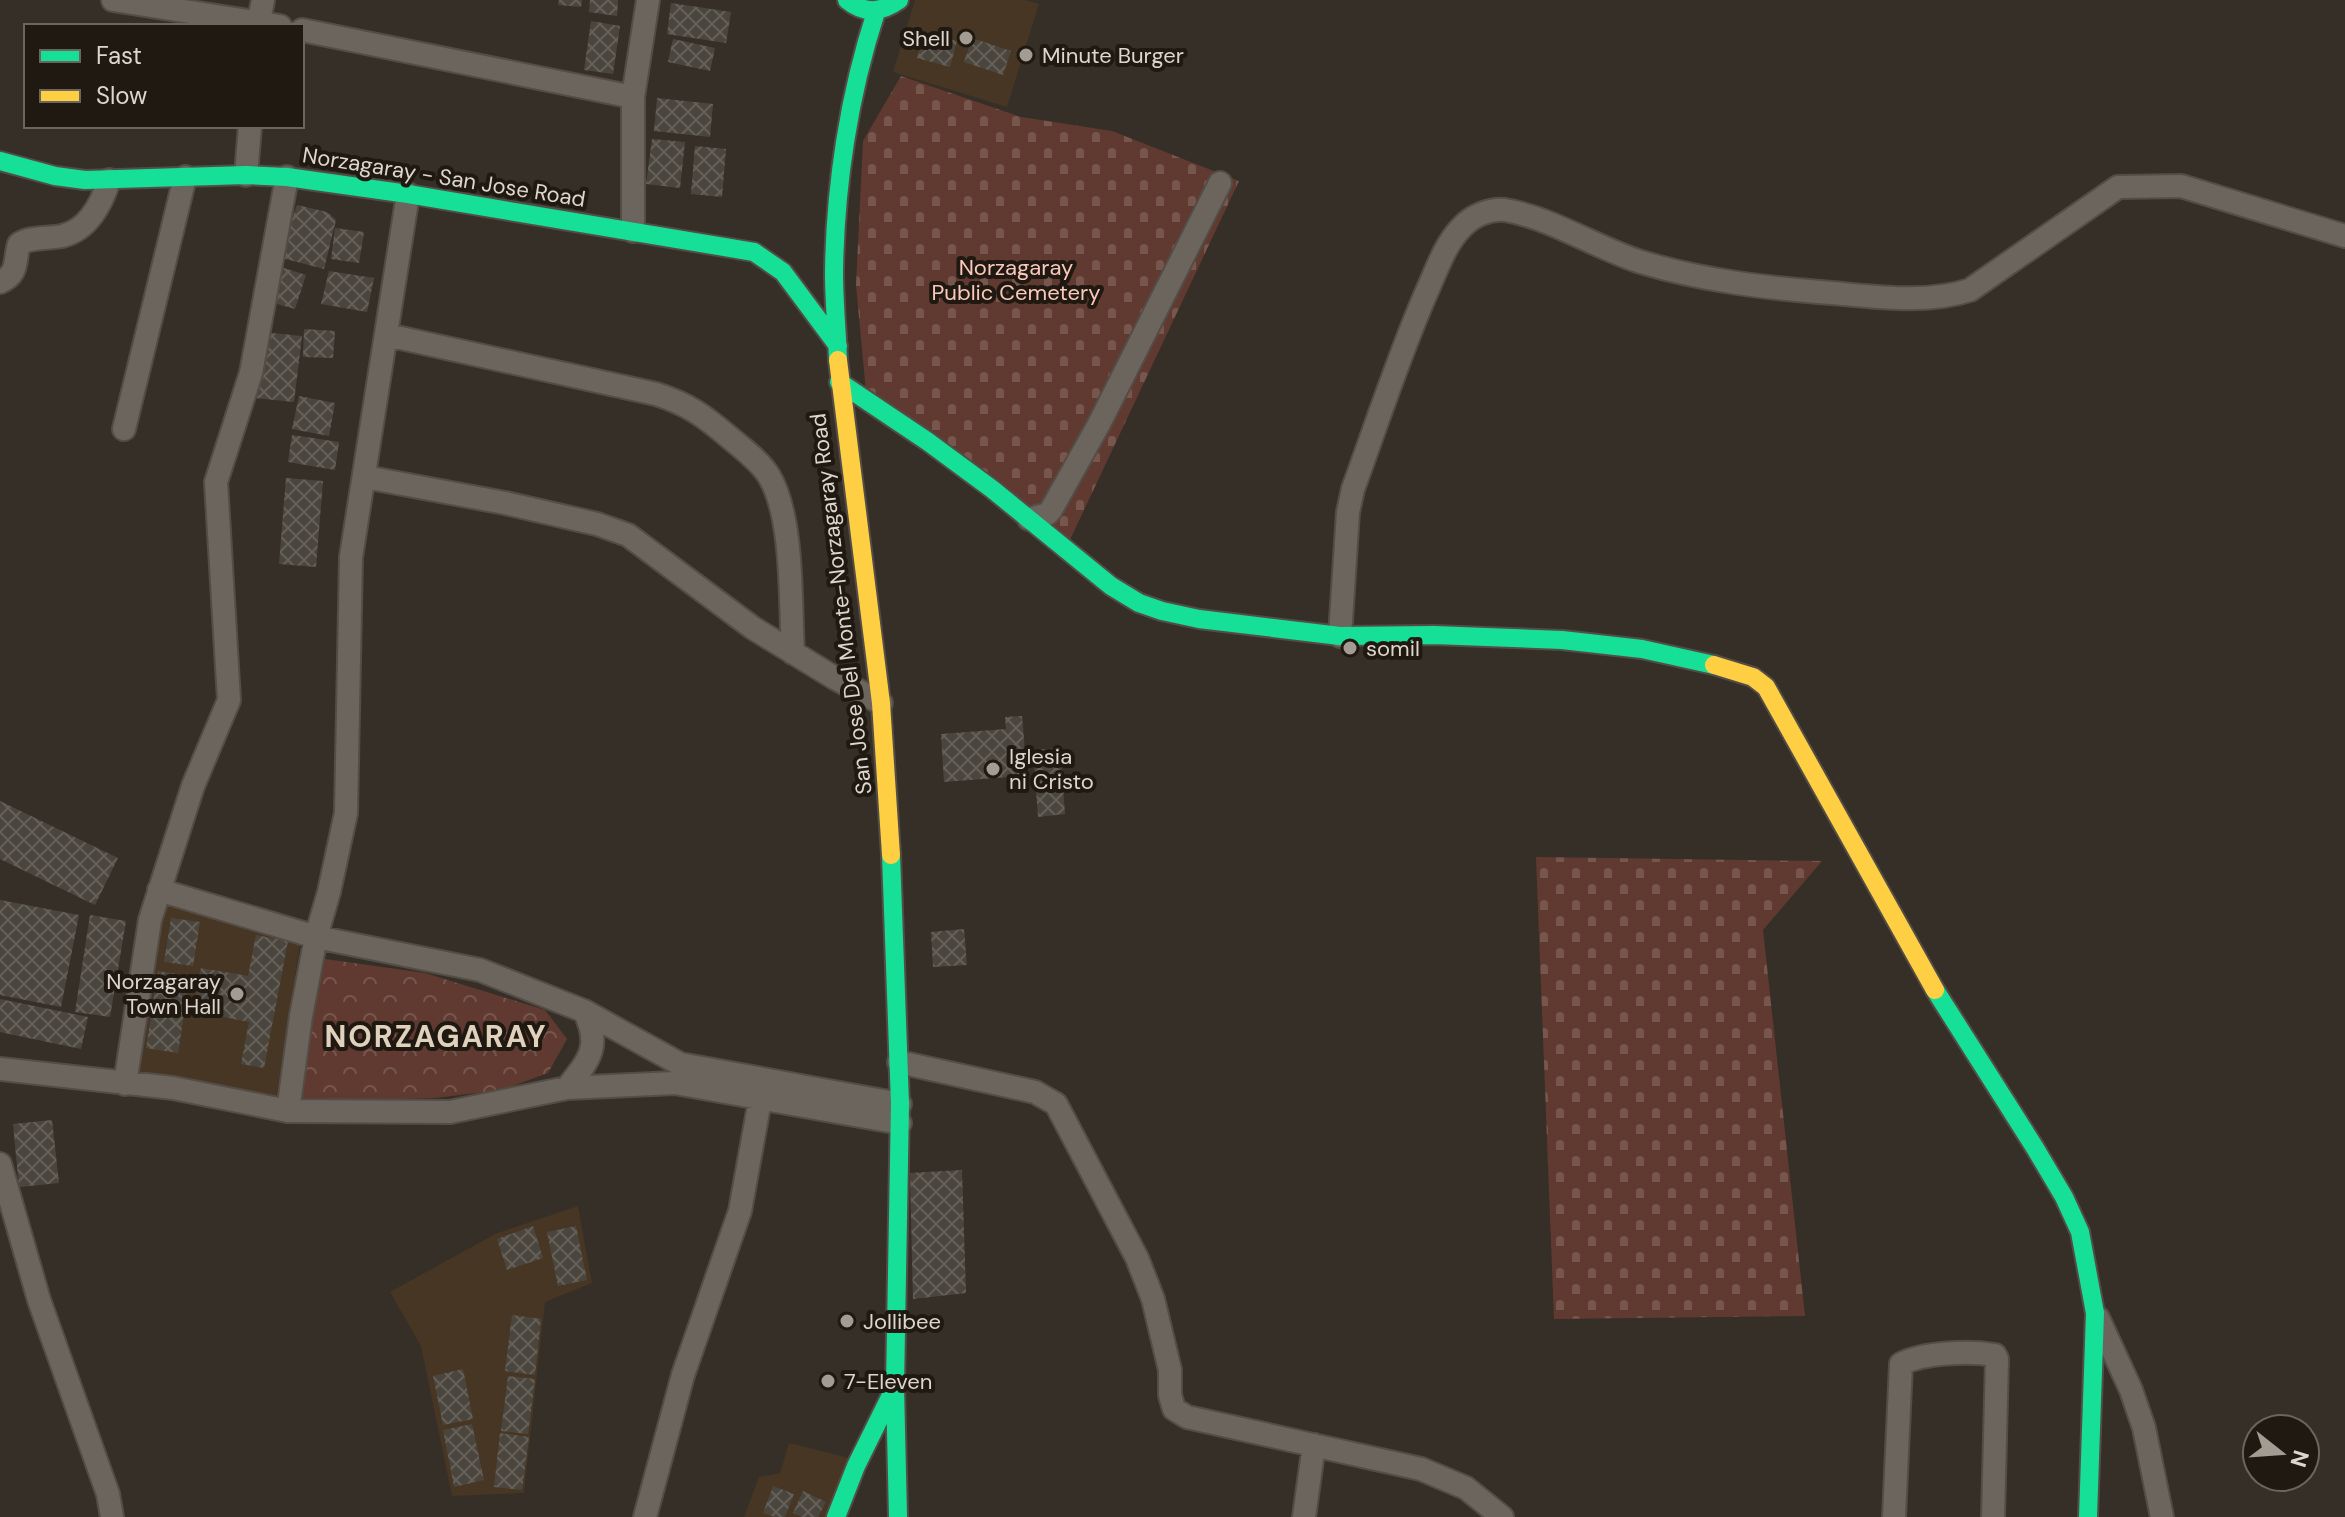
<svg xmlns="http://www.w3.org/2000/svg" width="2345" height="1517" font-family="'DM Sans',sans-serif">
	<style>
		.built { fill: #463623 }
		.cemetery { fill: url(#cemetery-stones) }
		.park { fill: url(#park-crowns) }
		.building { fill: url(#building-cross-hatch) }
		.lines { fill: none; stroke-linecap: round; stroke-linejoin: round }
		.street-casing { stroke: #534d46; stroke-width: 26 }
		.fast-casing { stroke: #534d46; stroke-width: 22 }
		.slow-casing { stroke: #534d46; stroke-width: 22 }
		.street { stroke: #6b655e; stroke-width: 22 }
		.fast { stroke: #16e098; stroke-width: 18 }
		.slow { stroke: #ffcf43; stroke-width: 18 }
		.poi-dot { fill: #a39c93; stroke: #1f1912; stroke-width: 3 }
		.labels { text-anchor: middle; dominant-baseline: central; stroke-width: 8; stroke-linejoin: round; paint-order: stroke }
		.poi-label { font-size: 22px; fill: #ded6cd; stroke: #1f1912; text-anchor: start }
		.street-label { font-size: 22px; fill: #ded6cd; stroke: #1f1912 }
		.park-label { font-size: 22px; fill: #fbc8bb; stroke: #1f1912 }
		.district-label { font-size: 30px; font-weight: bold; letter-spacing: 2px; fill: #e0d1bd; stroke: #1f1912 }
	</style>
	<defs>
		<pattern id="cemetery-stones" width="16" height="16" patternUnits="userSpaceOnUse" patternTransform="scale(2)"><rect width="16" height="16" fill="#603a30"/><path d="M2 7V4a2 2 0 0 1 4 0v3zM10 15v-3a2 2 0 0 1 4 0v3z" fill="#76564d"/></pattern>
		<pattern id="park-crowns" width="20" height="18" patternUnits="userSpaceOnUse" patternTransform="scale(2)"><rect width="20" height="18" fill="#603a30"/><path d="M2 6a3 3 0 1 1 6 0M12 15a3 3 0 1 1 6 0" fill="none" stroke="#76564d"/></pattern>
		<pattern id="building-cross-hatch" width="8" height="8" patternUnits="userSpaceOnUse" patternTransform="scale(2)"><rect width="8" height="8" fill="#4a463e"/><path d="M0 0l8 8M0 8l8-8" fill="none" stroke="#646059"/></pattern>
	</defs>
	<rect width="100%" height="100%" fill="#362f27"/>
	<path class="built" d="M915,0H1025L1039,4L1007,107L893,72Z
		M161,905L301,937L276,1099L135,1077Z
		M578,1206L592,1283L545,1302L524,1493L452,1496L421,1346L390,1292L495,1234Z
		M789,1443L849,1458L825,1517H744L759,1477L780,1473Z"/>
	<path class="cemetery" d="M901,76L1021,117L1112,131L1239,181L1067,546L866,392L856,285L863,141Z
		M1536,857L1822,861L1763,930L1805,1316L1554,1319Z"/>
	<path class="park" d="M325,959L425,973L545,1010L567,1039L548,1073L501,1090L435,1098L295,1102Z"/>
	<path class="building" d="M559,0H582L581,7L558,5Z
		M590,0H618L617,16L589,12Z
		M671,3L731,12L726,43L667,34Z
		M591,21L620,26L613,74L584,70Z
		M925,32L957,41L950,67L917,58Z
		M972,38L1011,51L1003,75L964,62Z
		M673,39L715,48L710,71L668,62Z
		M657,98L713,104L710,137L654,131Z
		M652,139L685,142L680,188L646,184Z
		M695,146L726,149L722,197L691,194Z
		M297,205L327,212L336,220L324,269L278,257Z
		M335,228L364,232L359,263L331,259Z
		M281,267L306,275L295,309L270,302Z
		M329,271L374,278L367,312L321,304Z
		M304,329L335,331L333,358L303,357Z
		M262,332L302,336L294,402L255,398Z
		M299,396L335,403L329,436L292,429Z
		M292,435L339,442L335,470L288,462Z
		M286,478L323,481L316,567L279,564Z
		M1022,716L1028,786L1009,788L1008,777L944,782L941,734L1006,729L1005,717Z
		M1060,748L1065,814L1038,817L1033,750Z
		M0,801L118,858L95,905L0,859Z
		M0,900L79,915L61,1007L0,995Z
		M90,915L126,921L110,1017L75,1012Z
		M171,918L200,922L193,966L164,962Z
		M964,929L967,965L933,967L931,932Z
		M256,935L288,941L264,1068L241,1064L249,1022L193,1011L201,968L248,976Z
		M158,971L190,976L178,1053L146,1048Z
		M0,999L88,1017L81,1049L0,1032Z
		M52,1120L59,1183L19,1187L13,1124Z
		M962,1170L966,1293L913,1299L910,1173Z
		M533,1226L543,1258L507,1270L497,1239Z
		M576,1226L587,1280L558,1286L547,1232Z
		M512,1315L541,1319L535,1375L505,1371Z
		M463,1369L473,1419L443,1425L433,1376Z
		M508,1376L535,1379L528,1434L501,1431Z
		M472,1424L484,1480L454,1487L443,1430Z
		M500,1433L529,1437L522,1490L494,1487Z
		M773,1486L794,1494L785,1517H774L763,1513Z
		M803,1491L826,1502L818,1517H802L793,1513Z"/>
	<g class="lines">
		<defs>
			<path id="street" d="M113,0L280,26
				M258,26L263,0
				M302,30L633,97
				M246,175L250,126
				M633,231V97L648,0
				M0,282C19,274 14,261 19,244C32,236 48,239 62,236C88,230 102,203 109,180
				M387,335L656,394C688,404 704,416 729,437C743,449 760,461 769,476C794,518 790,604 793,653
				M124,429L185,177
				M365,477L505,503L597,524L628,535L753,628L833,677L881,703
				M1029,519L1047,514L1051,510L1099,424L1220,183
				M1340,636L1348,512L1353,489C1377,423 1399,355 1427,291C1437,269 1445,244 1462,227C1472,216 1490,208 1505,210C1552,218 1596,248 1641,262C1704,281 1767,288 1832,293C1877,297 1927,304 1970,290L2118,187L2181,186L2345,236
				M159,890L316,937L480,970L584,1011L680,1064L900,1104
				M899,1062L1035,1092L1056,1104L1137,1258L1153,1299L1170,1370V1395L1174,1409L1187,1417L1421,1469L1466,1488L1502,1517
				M0,1069L173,1088L288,1111L450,1112L567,1088L675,1083L900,1123
				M125,1084L150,920L193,786L229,700L216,482L251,373L287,177
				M567,1088C589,1060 602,1046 584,1011
				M288,1111L301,1016L316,937L329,892L346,813L351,557L408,194
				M0,1164L39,1300L108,1494L112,1517
				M2098,1318L2131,1390L2144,1428L2162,1517
				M645,1517L683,1375L740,1211L760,1100
				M1304,1517L1314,1445
				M1894,1517L1901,1364C1924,1352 1970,1351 1995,1355L1997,1359L1993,1517"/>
			<path id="fast" d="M847,0C864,14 881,13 899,0
				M0,161L55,176L85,180L246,175L287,177L408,194L754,252L783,272L838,346
				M838,360C837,331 834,302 834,273C835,186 849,94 876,12
				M839,382L927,441L992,489L1111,586L1139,603L1162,611L1199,619L1340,636L1434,635L1562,640L1642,649L1714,665
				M1935,990L2035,1148L2064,1197L2080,1232L2095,1313L2088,1517
				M895,1387L898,1517
				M836,1517L856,1466L895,1387L900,1104L891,855"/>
			<path id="slow" d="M838,360L881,703L891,855
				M1714,665L1753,677L1766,687L1935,990"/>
		</defs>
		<use href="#street" class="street-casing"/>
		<use href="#fast" class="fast-casing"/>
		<use href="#slow" class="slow-casing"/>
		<use href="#street" class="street"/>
		<use href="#fast" class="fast"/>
		<use href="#slow" class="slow"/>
	</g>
	<g class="poi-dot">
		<circle cx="966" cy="38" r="8"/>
		<circle cx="1026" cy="55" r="8"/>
		<circle cx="1350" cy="648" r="8"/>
		<circle cx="993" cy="769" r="8"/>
		<circle cx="237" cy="994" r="8"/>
		<circle cx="847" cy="1321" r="8"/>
		<circle cx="828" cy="1381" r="8"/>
	</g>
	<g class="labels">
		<g class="poi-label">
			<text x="950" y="38" text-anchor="end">Shell</text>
			<text x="1042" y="55">Minute Burger</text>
			<text x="1366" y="648">somil</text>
			<text x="1009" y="756">Iglesia<tspan x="1009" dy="25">ni Cristo</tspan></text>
			<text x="221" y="981" text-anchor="end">Norzagaray<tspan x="221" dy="25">Town Hall</tspan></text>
			<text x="863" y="1321">Jollibee</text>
			<text x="844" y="1381">7-Eleven</text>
		</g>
		<g class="street-label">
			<text transform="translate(444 177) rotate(9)">Norzagaray - San Jose Road</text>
			<text transform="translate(841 604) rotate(-97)">San Jose Del Monte-Norzagaray Road</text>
		</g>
		<g class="park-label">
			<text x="1016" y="267">Norzagaray<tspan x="1016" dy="25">Public Cemetery</tspan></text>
		</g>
		<g class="district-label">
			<text x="436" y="1036">NORZAGARAY</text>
		</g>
	</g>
	<rect x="24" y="24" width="280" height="104" fill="#1f1912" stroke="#6b655d" stroke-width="2"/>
	<rect x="40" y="50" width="40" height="12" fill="#16e098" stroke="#6b655d" stroke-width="2"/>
	<text x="96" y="64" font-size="24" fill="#ded6cd">Fast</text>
	<rect x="40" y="90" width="40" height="12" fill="#ffcf43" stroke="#6b655d" stroke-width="2"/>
	<text x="96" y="104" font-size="24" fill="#ded6cd">Slow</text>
	<g transform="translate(2281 1453) rotate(107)"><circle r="38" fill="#1f1912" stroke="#6b655d" stroke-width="2"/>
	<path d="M0-6L14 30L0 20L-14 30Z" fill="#a39c93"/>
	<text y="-12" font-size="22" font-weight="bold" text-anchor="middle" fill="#ded6cd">N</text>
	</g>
</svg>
